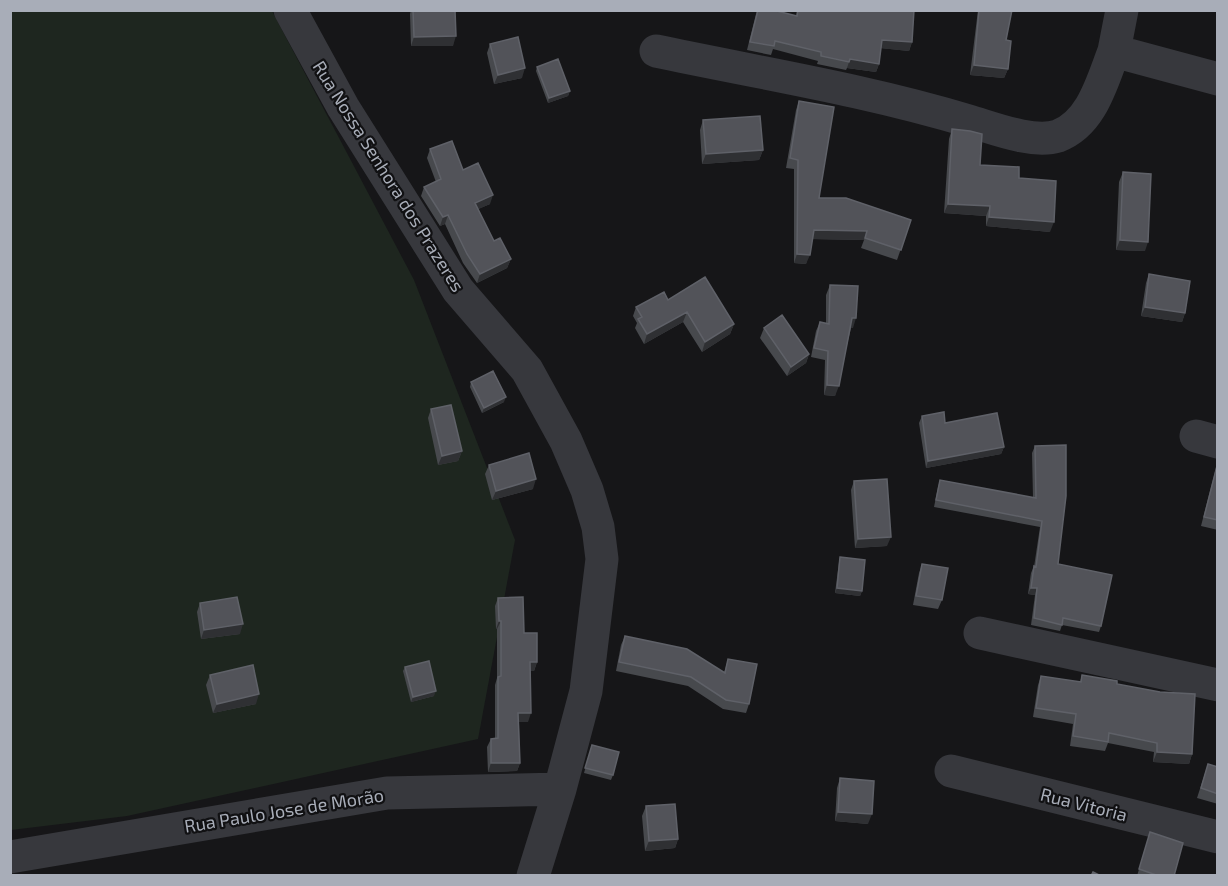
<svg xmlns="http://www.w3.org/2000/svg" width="1228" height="886" font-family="'Exo 2',sans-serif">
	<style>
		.green { fill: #1e261f }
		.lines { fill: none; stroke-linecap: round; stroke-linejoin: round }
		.minor { stroke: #37383d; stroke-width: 33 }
		.wall { fill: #47494d }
		.shaded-wall { fill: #2f3033 }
		.building { fill: #525359; stroke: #5f6168; stroke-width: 1.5 }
		.labels { text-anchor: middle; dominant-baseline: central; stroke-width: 4.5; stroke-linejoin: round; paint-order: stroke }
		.street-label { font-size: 18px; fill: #a8adb8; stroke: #111113 }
	</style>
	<rect width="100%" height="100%" fill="#161618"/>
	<path class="green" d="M10,11H272L414,280L515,540L478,739L127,816L11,830Z"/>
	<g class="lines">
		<path class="minor" d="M290,10L343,107L458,290L527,370L566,441L587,490L598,527L602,559L586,691L560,789L533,876
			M1122,10L1114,51L1218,79
			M656,51C760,73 867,90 969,121C993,128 1033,144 1058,136C1092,123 1102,82 1114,51
			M1196,436L1218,442
			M980,633L1218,685
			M951,771L1218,837
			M10,857L387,793L560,789"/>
	</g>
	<path class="wall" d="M411,10H455L453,46H411L410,14Z
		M757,10L796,16L797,10H914L912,42L909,51L881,48L879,64L876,72L847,68L846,70L817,64L818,61L773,49L771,55L747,50Z
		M978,10H1012L1006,40L1008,69L1004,78L970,75Z
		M490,44L522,78L494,84L487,53Z
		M537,67L570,91L568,96L548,103L536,71Z
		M799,101L819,198L911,220L897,260L861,248L864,240L812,239L806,264L794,263V169L786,168L796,110Z
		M703,120L763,150L759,160L702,164L700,130Z
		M952,129L980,165L1019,178L1050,232L986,226V216L944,213L949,139Z
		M430,149L463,170L490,204L478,209L494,241L511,259L507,268L477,283L463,263L445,224L440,226L421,196L424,187L436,182L427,158Z
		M1123,172L1145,251L1116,250L1119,182Z
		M1149,274L1185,313L1182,322L1141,316L1146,283Z
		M830,285L853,328H851L835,396L824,395L825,360L811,357L816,331L820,322L826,323V295Z
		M668,300L734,324L730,334L702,352L683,322L644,344L635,328L637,323L633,316L636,307Z
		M764,328L809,354L806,363L787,376L760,338Z
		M471,382L504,402L482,413L470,387Z
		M431,409L462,451L458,461L438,465L428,418Z
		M922,416L945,423L1004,447L1001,454L926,468L919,423Z
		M1035,446L1058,564L1101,626L1099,632L1062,625L1060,631L1031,625L1035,595L1028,594L1031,573L1034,566V567L1040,527L934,507L938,487L940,480L1033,498L1032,453Z
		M1218,460V530L1201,526Z
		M489,465L533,489L492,500L485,474Z
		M854,481L887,546L855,548L851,490Z
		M840,557L862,591L860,596L835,593L839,562Z
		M922,564L942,600L938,609L913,605L919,573Z
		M498,598L524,633L537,662L534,671H530L528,722H519L520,763L517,771L488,772L487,747L491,739L495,738V685L497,678V629H496L495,606Z
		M200,603L240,634L201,639L197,612Z
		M625,636L724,673L728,659L749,704L746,713L723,709L688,686L616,671L621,645Z
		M405,667L434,696L411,702L403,671Z
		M210,675L256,704L213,713L206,685Z
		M1082,675L1117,684L1192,754L1189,764L1153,762L1154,752L1108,743L1105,751L1070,746L1073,724L1033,717L1038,685L1041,676L1080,682Z
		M592,745L613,775L611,780L584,773Z
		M1208,764L1218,767V804L1197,798Z
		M840,778L868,824L835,821L837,788Z
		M646,806L678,839L675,848L645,851L642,816Z
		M1150,832L1174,876H1137Z"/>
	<path class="shaded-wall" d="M456,36L453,46H411L414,37Z
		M882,40L912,42L909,51L879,48Z
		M850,59L879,64L876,72L847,68Z
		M974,65L1008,69L1004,78L970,75Z
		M525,68L522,78L494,84L498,75Z
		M570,91L568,96L548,103L549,98Z
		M763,150L759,160L702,164L706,154Z
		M493,195L490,204L472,212L475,203Z
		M948,204L990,206L986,216L944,213Z
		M448,215L445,224L440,226L443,217Z
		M989,217L1054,222L1050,232L986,226Z
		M814,230L867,231L864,240L810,239Z
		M1120,240L1148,242L1145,251L1116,250Z
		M797,254L810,255L806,264L794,263Z
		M511,259L507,268L477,283L480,274Z
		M1145,307L1185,313L1182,322L1141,316Z
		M687,312L683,322L644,344L647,334Z
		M852,318H856L853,328H849Z
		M734,324L730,334L702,352L705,342Z
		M809,354L806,363L787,376L791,367Z
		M827,385L839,386L835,396L824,395Z
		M506,397L504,402L482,413L484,408Z
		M1004,447L1001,454L926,468L928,461Z
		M462,451L458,461L438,465L442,456Z
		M536,479L533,489L492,500L496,491Z
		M891,537L887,546L855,548L858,539Z
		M837,588L862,591L860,596L835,593Z
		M1031,588H1037L1035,595L1028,594Z
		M499,621H501L497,629H496Z
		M243,624L240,634L201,639L204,630Z
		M530,662H537L534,671H527Z
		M436,691L434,696L411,702L413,697Z
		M259,694L256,704L213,713L217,704Z
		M518,713H531L528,722H515Z
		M1157,752L1192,754L1189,764L1153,762Z
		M491,763H520L517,771L488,772Z
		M838,812L872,814L868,824L835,821Z
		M678,839L675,848L645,851L649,841Z"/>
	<path class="building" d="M413,10H455L456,36L414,37Z
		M758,10H773L797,16L798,10H914L912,42L882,40L879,64L850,59L849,62L821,56V52L775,41L774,46L750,42Z
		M979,10H1012L1006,40L1011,41L1008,69L974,65Z
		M518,37L525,68L498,75L490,44Z
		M558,59L570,91L549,98L537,67Z
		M799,101L834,107L819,198H846L911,220L901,250L865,238L867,231L814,230L810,255L797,254L798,160L790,158Z
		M760,116L763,150L706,154L703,120Z
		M952,129L970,131L982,134L980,165L1019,167V178L1056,181L1054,222L989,217L990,206L948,204Z
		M452,141L463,170L478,163L493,195L475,203L494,241L500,238L511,259L480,274L467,254L448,215L443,217L424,187L441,179L430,149Z
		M1123,172L1151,174L1148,242L1120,240Z
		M1149,274L1190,281L1185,313L1145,307Z
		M705,277L734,324L705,342L687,312L647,334L638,319L642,317L636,307L664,292L668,300Z
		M830,285L858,286L856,318H852L839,386L827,385L828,351L814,348L820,322L829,324Z
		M782,315L809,354L791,367L764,328Z
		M493,371L506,397L484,408L471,382Z
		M451,405L462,451L442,456L431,409Z
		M944,412L945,423L997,413L1004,447L928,461L922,416Z
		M1066,445V496L1058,564L1112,575L1101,626L1063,618L1062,625L1034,618L1037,588H1031L1034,566L1036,567L1042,521L936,500L940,480L1036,498L1035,446Z
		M529,453L536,479L496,491L489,465Z
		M1218,462V520L1204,517Z
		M887,479L891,537L858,539L854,481Z
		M840,557L865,560L862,591L837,588Z
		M922,564L948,568L942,600L916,596Z
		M237,597L243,624L204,630L200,603Z
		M523,597L524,633H537V662H530L531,713H518L520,763H491V739L498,738V677L501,676V621H499L498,598Z
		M625,636L687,649L725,673L728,659L757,664L749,704L726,700L691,677L619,662Z
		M429,661L436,691L413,697L405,667Z
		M253,665L259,694L217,704L210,675Z
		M1082,675L1117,681V684L1160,692L1195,694L1192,754L1157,752V743L1109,733L1108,742L1073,736L1076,714L1036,708L1041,676L1081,682Z
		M592,745L619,752L613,775L585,768Z
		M1208,764L1218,767V794L1201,788Z
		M840,778L874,781L872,814L838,812Z
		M675,804L678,839L649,841L646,806Z
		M1150,832L1183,843L1174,876H1159L1139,869Z
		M1093,872L1101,876H1091Z"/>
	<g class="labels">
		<g class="street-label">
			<text transform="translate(389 176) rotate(58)">Rua Nossa Senhora dos Prazeres</text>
			<text transform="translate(1084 804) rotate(14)">Rua Vitoria</text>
			<text transform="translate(284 810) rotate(-9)">Rua Paulo Jose de Morão</text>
		</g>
	</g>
	<rect width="1228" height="886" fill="none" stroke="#a8adb8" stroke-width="24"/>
</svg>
